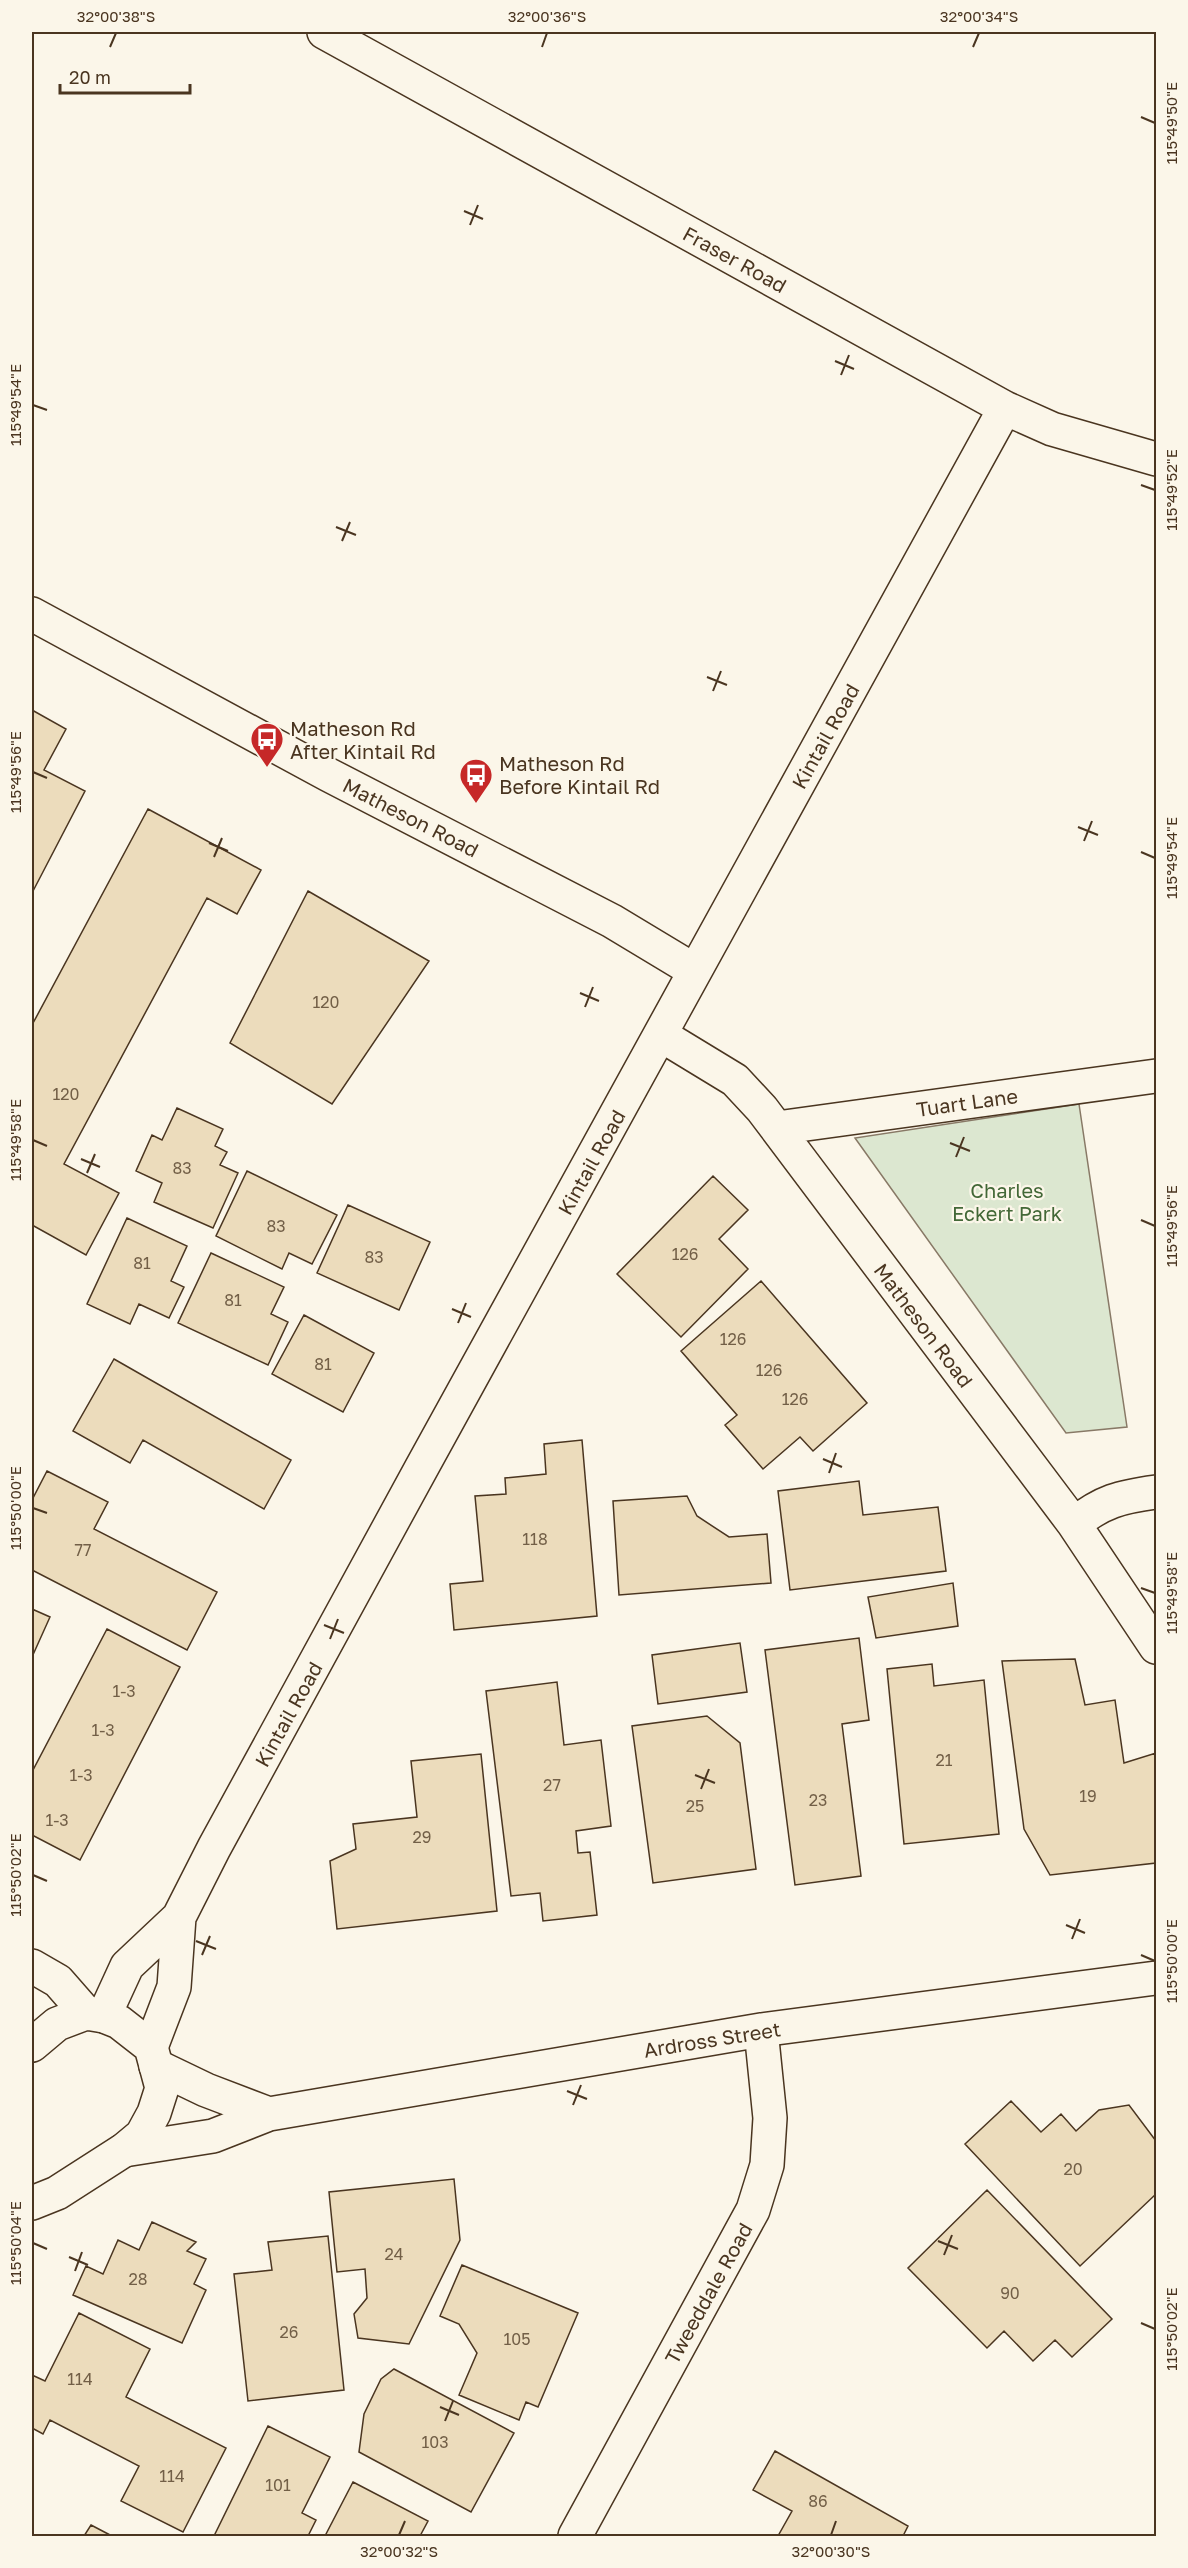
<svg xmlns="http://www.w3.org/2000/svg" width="1188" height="2568" font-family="'Golos Text',sans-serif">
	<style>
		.green { fill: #dce7d0; stroke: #887966; stroke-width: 1.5 }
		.building { fill: #ecdcbc; stroke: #4a3520; stroke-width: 1.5 }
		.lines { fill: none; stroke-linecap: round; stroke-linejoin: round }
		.minor-casing { stroke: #4a3520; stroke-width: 36 }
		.major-casing { stroke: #4a3520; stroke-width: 36 }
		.minor { stroke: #fbf6e9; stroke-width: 33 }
		.major { stroke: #fbf6e9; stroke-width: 33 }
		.ticks { fill: none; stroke: #4a3520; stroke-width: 2 }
		.labels { text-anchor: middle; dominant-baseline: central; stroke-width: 4.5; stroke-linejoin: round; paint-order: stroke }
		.number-label { font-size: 16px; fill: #725f47 }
		.street-label { font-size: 20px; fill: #4a3520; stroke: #fbf6e9 }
		.poi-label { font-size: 20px; fill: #4a3520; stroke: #fbf6e9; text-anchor: start }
		.park-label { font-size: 20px; fill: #436837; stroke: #fbf6e9 }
		.neatline { fill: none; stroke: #4a3520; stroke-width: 2 }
		.ticks-label { font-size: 15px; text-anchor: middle; fill: #4a3520 }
	</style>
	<rect width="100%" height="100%" fill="#fbf6e9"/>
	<path class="green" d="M1079,1104L1127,1427L1066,1433L855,1138Z"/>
	<path class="building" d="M32,710L66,729L44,770L85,791L32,893Z
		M148,809L261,870L237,914L207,898L64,1164L119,1193L86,1255L32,1225V1025Z
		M308,891L429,961L332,1104L230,1043Z
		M177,1108L223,1129L215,1146L227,1152L220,1165L238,1173L213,1228L154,1202L162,1183L136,1171L152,1135L162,1140Z
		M247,1171L337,1215L312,1264L289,1253L282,1269L216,1236Z
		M713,1176L748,1210L719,1239L748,1269L681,1337L617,1274Z
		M348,1205L430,1242L399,1310L317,1273Z
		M127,1218L187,1246L171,1281L184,1287L169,1318L139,1304L130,1324L87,1304Z
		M211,1253L284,1287L271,1314L288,1322L268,1365L178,1323Z
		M761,1281L867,1403L813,1451L800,1437L763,1469L725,1425L737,1415L681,1351Z
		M304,1315L374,1353L343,1412L272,1374Z
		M114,1359L291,1460L264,1509L143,1440L130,1463L73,1431Z
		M582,1440L597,1616L454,1630L450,1584L483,1581L475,1496L506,1494L505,1478L546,1474L544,1444Z
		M47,1471L108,1502L94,1529L217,1592L187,1650L32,1570V1500Z
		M859,1481L863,1515L938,1507L946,1571L790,1590L778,1491Z
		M687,1496L697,1516L729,1537L767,1534L771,1583L619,1595L613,1501Z
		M953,1583L958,1626L876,1638L868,1597Z
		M32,1609L50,1617L32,1657Z
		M107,1629L180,1667L80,1860L32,1835V1772Z
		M859,1638L869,1720L842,1724L861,1876L795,1885L765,1650Z
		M740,1643L747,1692L658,1704L652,1655Z
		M1075,1659L1085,1705L1115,1700L1124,1763L1156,1753V1863L1050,1875L1024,1829L1002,1661Z
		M932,1664L934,1686L984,1680L999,1834L904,1844L887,1669Z
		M557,1682L564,1745L601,1740L611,1826L576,1831L578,1853L590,1852L597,1915L543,1921L540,1893L511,1896L486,1691Z
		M707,1716L740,1743L756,1869L653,1883L632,1726Z
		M481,1754L497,1911L337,1929L330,1861L356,1849L353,1824L417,1817L411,1761Z
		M1011,2101L1041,2132L1061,2114L1076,2131L1099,2110L1129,2105L1156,2141V2194L1080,2266L965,2144Z
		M454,2179L460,2240L409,2344L358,2338L354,2314L367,2298L365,2269L337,2272L329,2192Z
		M987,2190L1112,2319L1072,2357L1055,2340L1033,2361L1004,2331L987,2348L908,2268Z
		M152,2222L196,2242L187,2251L206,2259L194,2284L206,2290L182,2343L73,2295L86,2266L103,2274L118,2240L139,2250Z
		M328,2236L344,2390L248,2401L234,2274L272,2270L268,2242Z
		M462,2265L578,2313L538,2407L526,2402L519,2420L459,2395L477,2353L459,2324L440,2316Z
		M79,2313L150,2349L126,2397L226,2448L183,2532L121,2501L139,2466L50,2420L43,2434L32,2428V2375L45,2381Z
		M394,2369L514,2433L471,2512L359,2452L364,2414L381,2379Z
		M268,2426L330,2457L302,2513L316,2520L308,2536H214Z
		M775,2451L908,2526L903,2536H778L792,2511L753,2490Z
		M353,2482L428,2521L420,2536H325Z
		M91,2525L112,2536H84Z"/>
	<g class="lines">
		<defs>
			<path id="minor" d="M324,32L1005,408L1052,429L1156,459
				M32,614L329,775L612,921L695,971
				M661,1035L735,1080L762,1109L1074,1524L1156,1647
				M777,1128L1156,1076
				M1074,1524C1103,1501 1120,1497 1156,1492
				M32,1966L58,1981L86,2013
				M104,2016L127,1966L179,1917L214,1848L422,1467L1005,408
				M151,2047L174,1987L179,1917
				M156,2066L206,2090L269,2114
				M124,2150L213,2136L269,2114L761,2030L1156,1978
				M575,2536L753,2210L767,2165L770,2118L761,2030"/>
			<path id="major" d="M32,2045L57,2024L86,2013L104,2016L119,2022L151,2047L162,2088L154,2113L142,2135L124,2150L57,2193L32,2203"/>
		</defs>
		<use href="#minor" class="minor-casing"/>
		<use href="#major" class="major-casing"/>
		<use href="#minor" class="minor"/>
		<use href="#major" class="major"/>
	</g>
	<path class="ticks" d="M110,47L116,33M542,47L547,33M973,47L979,33M1141,117L1155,123M464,211L483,219M470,225L478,205M835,361L854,369M841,375L849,355M33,405L47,410M1141,485L1155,490M336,527L356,535M342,541L350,522M707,677L727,685M713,691L721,671M33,772L47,778M1078,827L1098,835M1084,841L1092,821M209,843L228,851M1141,852L1155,858M214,857L222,838M580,993L599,1001M585,1007L593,987M33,1140L47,1146M950,1143L970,1151M956,1157L964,1137M81,1159L100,1167M87,1173L95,1154M1141,1220L1155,1226M452,1309L471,1317M458,1323L466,1303M823,1459L842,1467M829,1473L836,1453M33,1508L47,1513M1141,1588L1155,1593M324,1625L344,1633M330,1639L338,1619M695,1775L715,1783M701,1789L709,1769M33,1875L47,1881M1066,1925L1085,1933M1072,1939L1080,1919M196,1941L216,1949M202,1955L210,1936M1141,1955L1155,1961M567,2091L587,2099M573,2105L581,2085M938,2241L958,2249M33,2243L47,2249M944,2255L952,2235M69,2257L88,2265M75,2271L82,2252M1141,2323L1155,2329M440,2407L459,2415M445,2421L453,2401M399,2535L405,2521M831,2535L836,2521"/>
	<defs>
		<symbol id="bus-pin" viewBox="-11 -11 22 30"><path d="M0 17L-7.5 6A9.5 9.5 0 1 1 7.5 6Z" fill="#c62828" stroke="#fbf6e9"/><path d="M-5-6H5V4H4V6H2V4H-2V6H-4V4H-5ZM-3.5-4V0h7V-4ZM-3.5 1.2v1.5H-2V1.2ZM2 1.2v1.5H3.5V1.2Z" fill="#fff"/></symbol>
	</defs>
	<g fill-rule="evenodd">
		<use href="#bus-pin" x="248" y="720" width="38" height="52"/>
		<use href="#bus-pin" x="457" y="756" width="38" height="52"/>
	</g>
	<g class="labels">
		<g class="number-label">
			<text x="326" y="1002">120</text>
			<text x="66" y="1094">120</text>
			<text x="182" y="1168">83</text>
			<text x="276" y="1226">83</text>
			<text x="685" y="1254">126</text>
			<text x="374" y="1257">83</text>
			<text x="142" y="1263">81</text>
			<text x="233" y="1300">81</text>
			<text x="733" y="1339">126</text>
			<text x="323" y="1364">81</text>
			<text x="769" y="1370">126</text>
			<text x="795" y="1399">126</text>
			<text x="535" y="1539">118</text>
			<text x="83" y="1550">77</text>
			<text x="124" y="1691">1-3</text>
			<text x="103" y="1730">1-3</text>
			<text x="944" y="1760">21</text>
			<text x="81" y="1775">1-3</text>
			<text x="552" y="1785">27</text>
			<text x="1088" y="1796">19</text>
			<text x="818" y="1800">23</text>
			<text x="695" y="1806">25</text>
			<text x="57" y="1820">1-3</text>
			<text x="422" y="1837">29</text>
			<text x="1073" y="2169">20</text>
			<text x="394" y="2254">24</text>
			<text x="138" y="2279">28</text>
			<text x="1010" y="2293">90</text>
			<text x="289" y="2332">26</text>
			<text x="517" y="2339">105</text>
			<text x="80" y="2379">114</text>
			<text x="435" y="2442">103</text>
			<text x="172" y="2476">114</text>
			<text x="278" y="2485">101</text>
			<text x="818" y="2501">86</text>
		</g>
		<g class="street-label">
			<text transform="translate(735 259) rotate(29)">Fraser Road</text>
			<text transform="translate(825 736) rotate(-61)">Kintail Road</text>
			<text transform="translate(411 817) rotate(27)">Matheson Road</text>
			<text transform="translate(967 1102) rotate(-8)">Tuart Lane</text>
			<text transform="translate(591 1162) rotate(-61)">Kintail Road</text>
			<text transform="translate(924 1325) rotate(53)">Matheson Road</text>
			<text transform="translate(288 1714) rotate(-61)">Kintail Road</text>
			<text transform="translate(712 2039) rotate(-9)">Ardross Street</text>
			<text transform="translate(708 2293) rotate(-61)">Tweeddale Road</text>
		</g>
		<g class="poi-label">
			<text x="290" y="728">Matheson Rd<tspan x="290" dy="23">After Kintail Rd</tspan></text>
			<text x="499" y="763">Matheson Rd<tspan x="499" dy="23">Before Kintail Rd</tspan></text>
		</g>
		<g class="park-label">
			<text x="1007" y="1190">Charles<tspan x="1007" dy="23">Eckert Park</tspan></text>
		</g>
	</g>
	<rect width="1188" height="2568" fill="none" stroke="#fbf6e9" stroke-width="66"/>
	<path d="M60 84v9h130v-9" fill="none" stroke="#4a3520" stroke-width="3"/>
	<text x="69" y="84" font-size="18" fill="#4a3520" stroke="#fbf6e9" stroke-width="4.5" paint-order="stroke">20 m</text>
	<rect x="33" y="33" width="1122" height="2502" class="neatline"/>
	<g class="ticks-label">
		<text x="116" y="22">32°00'38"S</text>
		<text x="547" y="22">32°00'36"S</text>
		<text x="979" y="22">32°00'34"S</text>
		<text transform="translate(1172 123) rotate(-90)" y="5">115°49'50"E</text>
		<text transform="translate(16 405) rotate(-90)" y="5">115°49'54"E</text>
		<text transform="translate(1172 490) rotate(-90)" y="5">115°49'52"E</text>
		<text transform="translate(16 772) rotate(-90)" y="5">115°49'56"E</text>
		<text transform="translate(1172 858) rotate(-90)" y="5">115°49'54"E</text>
		<text transform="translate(16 1140) rotate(-90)" y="5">115°49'58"E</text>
		<text transform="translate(1172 1226) rotate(-90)" y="5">115°49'56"E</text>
		<text transform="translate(16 1508) rotate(-90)" y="5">115°50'00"E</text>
		<text transform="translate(1172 1593) rotate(-90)" y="5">115°49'58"E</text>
		<text transform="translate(16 1875) rotate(-90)" y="5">115°50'02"E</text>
		<text transform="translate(1172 1961) rotate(-90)" y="5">115°50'00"E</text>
		<text transform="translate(16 2243) rotate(-90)" y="5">115°50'04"E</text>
		<text transform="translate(1172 2329) rotate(-90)" y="5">115°50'02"E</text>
		<text x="399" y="2557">32°00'32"S</text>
		<text x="831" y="2557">32°00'30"S</text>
	</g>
</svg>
